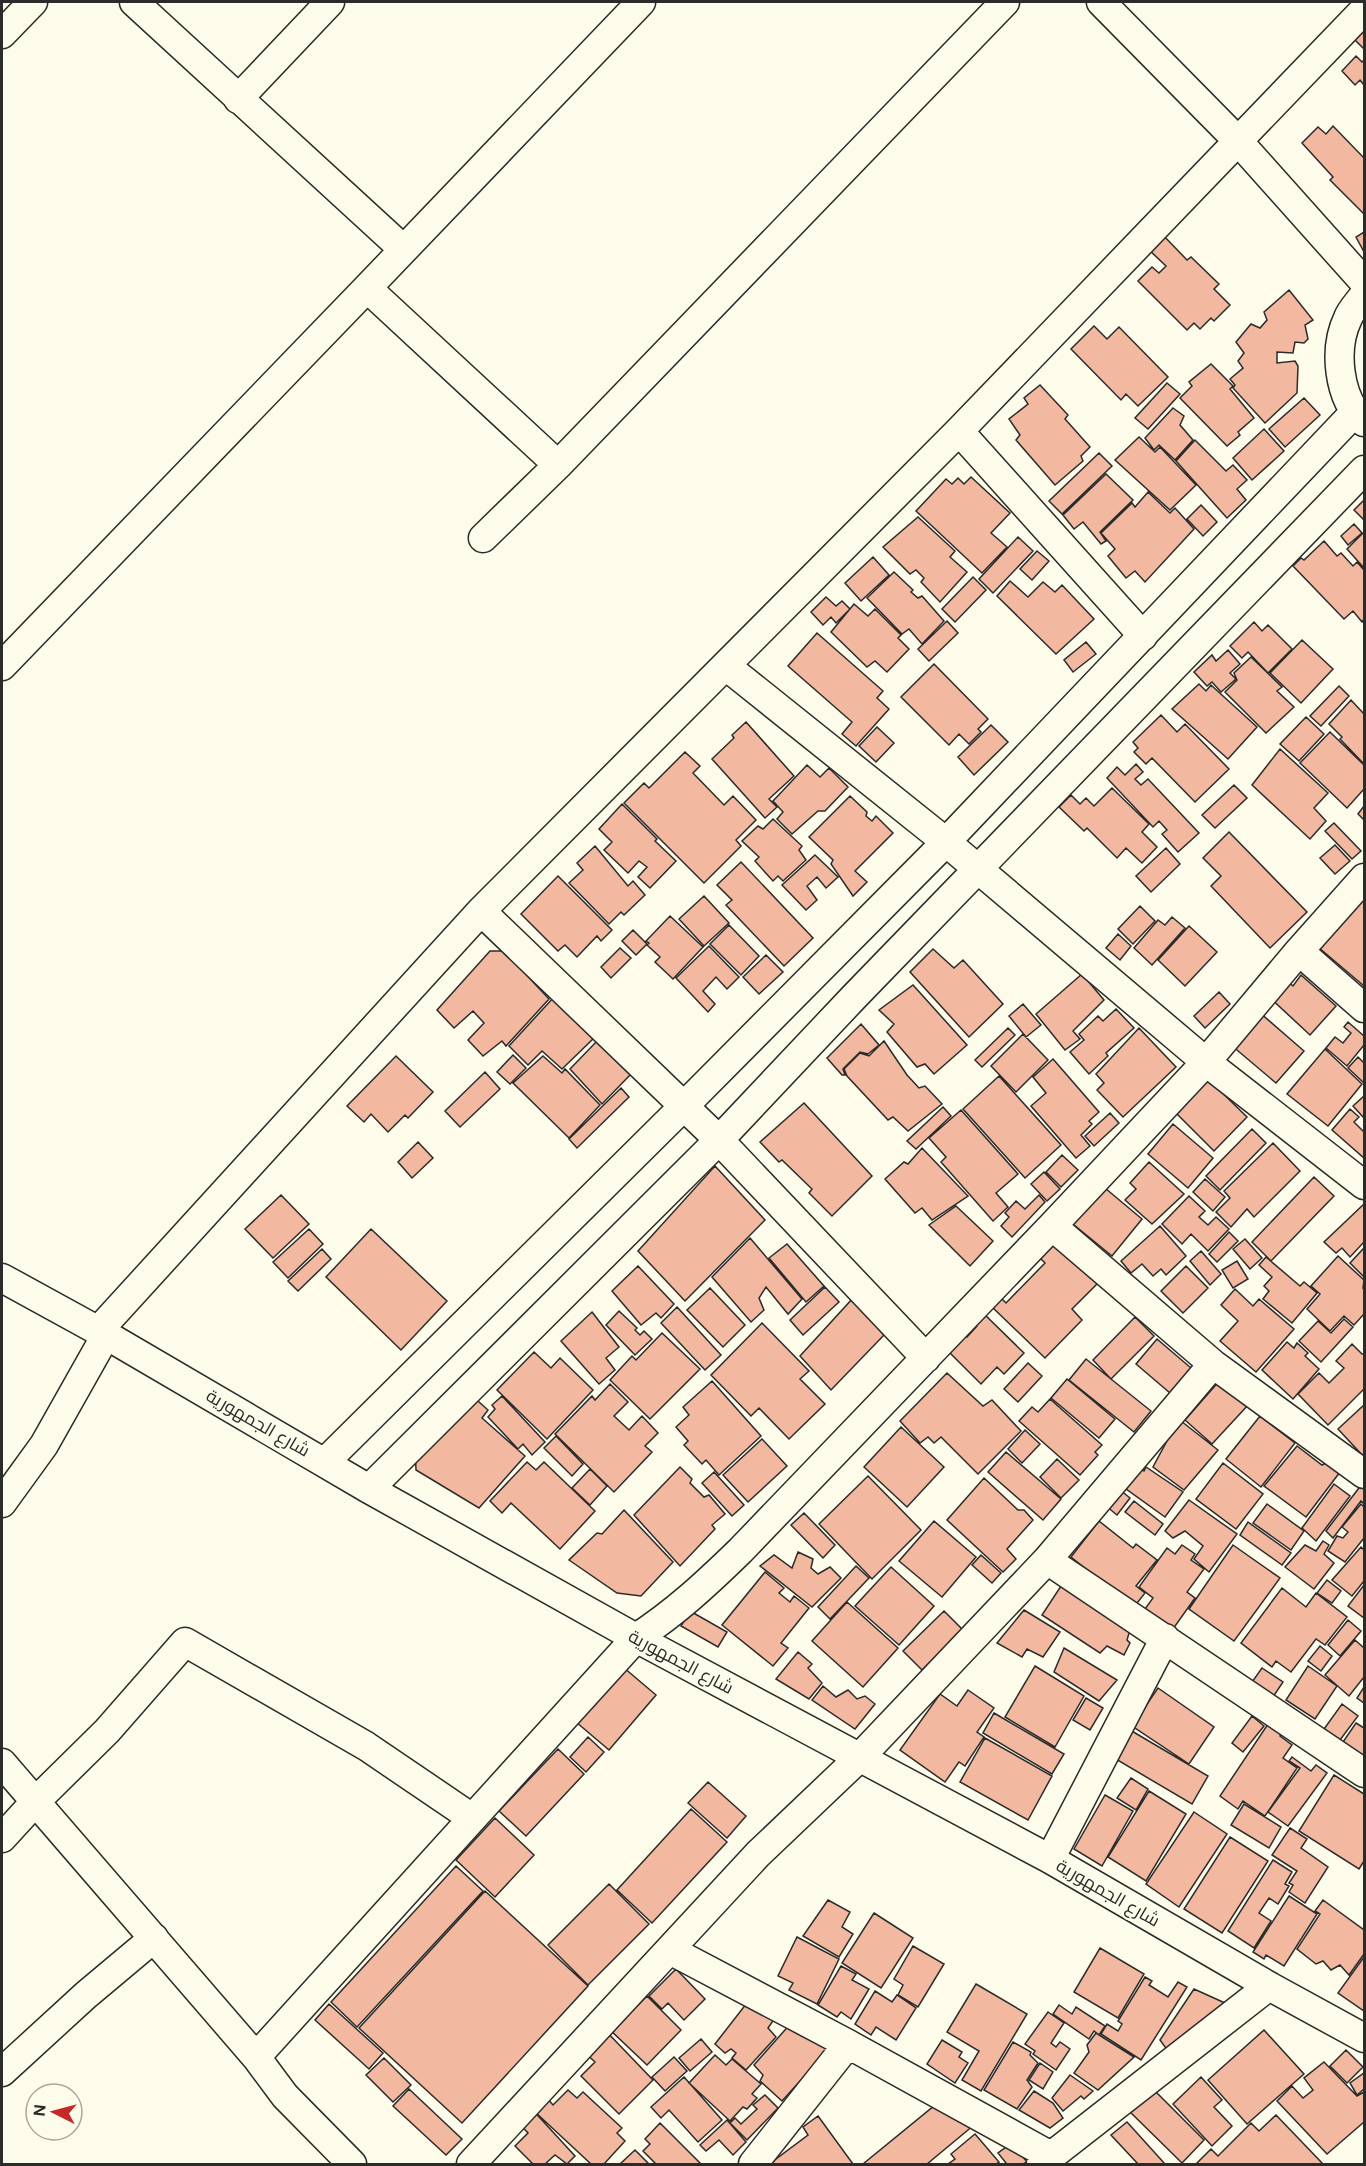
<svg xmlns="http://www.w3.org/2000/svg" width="1366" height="2166" font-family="'DM Sans',Cairo,sans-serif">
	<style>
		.building { fill: #f2b8a0; stroke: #2b2b2b; stroke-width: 1.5 }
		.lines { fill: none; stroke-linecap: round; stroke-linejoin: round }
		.street-casing { stroke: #2b2b2b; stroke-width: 31 }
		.street { stroke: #fdfbea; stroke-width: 28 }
		.labels { text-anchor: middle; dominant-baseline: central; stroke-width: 4.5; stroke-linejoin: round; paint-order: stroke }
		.street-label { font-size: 18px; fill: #2b2b2b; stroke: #fdfbea }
	</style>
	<rect width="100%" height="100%" fill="#fdfbea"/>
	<path class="building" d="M1364,29V49L1354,39Z
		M1356,56L1362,62L1364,60V85L1360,80L1355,85L1342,71Z
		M1333,126L1364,158V214L1330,180L1333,177L1302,143L1318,127L1326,134Z
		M1364,232V252L1356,237Z
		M1161,233L1187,260L1191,257L1219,284L1214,289L1230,305L1214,321L1211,318L1200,329L1194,323L1187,330L1138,281L1152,267L1159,273L1166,266L1147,248Z
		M1289,290L1313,320L1305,325L1308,339L1304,343L1295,342L1293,353L1277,352V363L1295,361L1298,366L1297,393L1265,423L1233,388L1235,385L1230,379L1243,368L1238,361L1244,353L1236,342L1251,324L1260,328L1267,320L1264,312Z
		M1094,326L1107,339L1119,327L1168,377L1138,406L1126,394L1121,400L1071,349Z
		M1211,364L1233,386L1230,389L1254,418L1238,432L1240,435L1227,446L1180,398L1192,386L1189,382Z
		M1167,383L1180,394L1148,429L1135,418Z
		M1040,385L1068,415L1065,419L1090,447L1081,456L1083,461L1055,485L1016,440L1020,435L1009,419L1028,404L1024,398Z
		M1304,398L1320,415L1285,447L1269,429Z
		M1173,408L1184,416L1180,425L1193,440L1175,460L1159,445L1154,450L1145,438Z
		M1264,429L1284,451L1252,480L1233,458Z
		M1139,437L1155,452L1160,447L1196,485L1170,510L1115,460Z
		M1195,440L1226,471L1233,465L1247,480L1237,489L1246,500L1227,518L1176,461Z
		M1099,453L1112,466L1062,514L1049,501Z
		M1106,474L1133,500L1100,532L1106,541L1101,544L1083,522L1074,529L1063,515Z
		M971,477L1010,513L991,533L1007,547L982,573L916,511L946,479L952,484L958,478L964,484Z
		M1148,492L1170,513L1175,508L1194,529L1145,582L1135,571L1126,578L1108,556L1115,549L1101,533L1132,503L1135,507Z
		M1363,501L1364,502V520L1354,510Z
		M1201,505L1217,522L1203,536L1187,519Z
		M918,517L955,551L950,557L967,572L940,602L921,582L924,578L916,570L910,574L883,547Z
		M1354,524L1362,533L1348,545L1341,536Z
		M1364,532V568L1347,549Z
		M1018,537L1033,551L993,593L979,579Z
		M1324,541L1337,556L1341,553L1353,566L1357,562L1364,570V619L1362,622L1353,611L1344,619L1293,566L1301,558L1304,560Z
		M1037,551L1049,561L1032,580L1020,569Z
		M873,557L889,575L861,601L845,583Z
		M894,572L913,590L911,592L918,598L922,596L944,621L922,644L909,629L902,634L867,598Z
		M973,577L986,590L955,622L942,609Z
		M1010,581L1028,597L1043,582L1055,592L1062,585L1094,619L1056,654L997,596Z
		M826,597L836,606L842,601L850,609L836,623L831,617L823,625L811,612Z
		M854,604L868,616L875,609L901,635L898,638L909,649L887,672L875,661L867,667L831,632Z
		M947,621L958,633L929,661L918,649Z
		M1254,622L1262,631L1268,625L1292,649L1268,673L1248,652L1242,658L1230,646Z
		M817,633L883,691L877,698L889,709L856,746L842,734L852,722L788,666Z
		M1302,640L1333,669L1301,703L1270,673Z
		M1086,642L1096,654L1073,672L1064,660Z
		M1228,650L1240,664L1230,673L1236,679L1221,692L1212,682L1207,686L1194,672L1212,655L1216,661Z
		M1251,657L1282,687L1277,691L1294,707L1266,733L1225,692L1237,680L1234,673Z
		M934,664L988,719L978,729L981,732L969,744L959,734L949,745L901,697Z
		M1199,684L1206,691L1211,685L1257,727L1228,759L1172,709Z
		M1339,686L1349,696L1321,726L1310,716Z
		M1351,700L1364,714V764L1340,739L1342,737L1329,724Z
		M1161,715L1177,732L1185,724L1229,769L1195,802L1152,758L1146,764L1134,752L1138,748L1133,742Z
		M1306,717L1324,734L1299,761L1280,744Z
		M746,722L794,776L769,799L777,807L765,818L712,759L734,738L732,735Z
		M991,725L1008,742L974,775L958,757Z
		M877,727L894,743L876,762L859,746Z
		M1330,732L1364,765V789L1347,808L1300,763Z
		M1280,749L1328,793L1314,808L1326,821L1310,839L1252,785Z
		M685,752L700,766L693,773L724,805L733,796L756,820L736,840L741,846L704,883L624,803L644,783L649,788Z
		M1136,764L1143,772L1135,779L1141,785L1148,779L1199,833L1178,852L1162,834L1167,830L1159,821L1153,827L1107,778L1117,767L1125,775Z
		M807,765L820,777L829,768L848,787L825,811H818L792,834L777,819L783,812L773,801Z
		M1234,785L1247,798L1215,828L1202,815Z
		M1112,788L1149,824L1142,832L1157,847L1142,863L1126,848L1117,858L1087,828L1084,831L1059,807L1071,795L1080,804L1086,798L1094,806Z
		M850,796L867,812L866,816L872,821L876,816L893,833L855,871L867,882L853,896L831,864L833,860L809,837Z
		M622,804L657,839L655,841L676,861L650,888L638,877L647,867L639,861L628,873L604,850L612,842L599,829Z
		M1364,806V820L1358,814Z
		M773,819L802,846L799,850L806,860L783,881L778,876L773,881L755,861L759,857L742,841L758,826L763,829Z
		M1334,823L1361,851L1352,859L1325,831Z
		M1229,832L1307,912L1270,948L1211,886L1221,876L1203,858Z
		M1335,845L1350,861L1335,874L1320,858Z
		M595,846L628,886L633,881L645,895L624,915L621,912L609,924L569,883L583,870L577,863Z
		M1166,848L1180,864L1151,892L1136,876Z
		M815,855L838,877L826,888L817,877L807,886L817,900L806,910L782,885Z
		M741,862L813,938L784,966L726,905L732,900L717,885Z
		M558,876L612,930L601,941L597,936L577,957L565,945L558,951L521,914Z
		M1364,894V986L1318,947Z
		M704,896L729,923L704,946L679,919Z
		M1140,906L1155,921L1133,944L1118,929Z
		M670,916L703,947L673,979L655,962L660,957L647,945L649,943L646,941Z
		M1172,917L1185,928L1152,965L1134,948L1158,920L1165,925Z
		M729,925L759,956L741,975L710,944Z
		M1189,926L1217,952L1185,986L1158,960Z
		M633,930L647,944L636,955L622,941Z
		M1118,934L1131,946L1120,960L1106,948Z
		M709,946L739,977L727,989L716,977L703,991L715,1004L708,1012L676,978Z
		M620,948L631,958L611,978L601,967Z
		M933,949L954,968L963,960L1003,1004L969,1037L910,972Z
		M490,951H504L549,999L506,1046L502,1041L483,1056L468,1040L484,1023L473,1011L454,1028L437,1010Z
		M766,955L783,972L759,994L743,977Z
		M1082,974L1104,1000L1073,1031L1080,1039L1065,1050L1036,1014Z
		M1301,975L1336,1006L1310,1035L1267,995L1282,976L1293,986Z
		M913,985L967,1045L934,1074L925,1064L917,1067L887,1032L894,1024L879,1010Z
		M1219,992L1230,1004L1205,1028L1194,1016Z
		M554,997L596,1036L562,1069L542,1051L528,1065L509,1046Z
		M1023,1004L1041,1025L1026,1037L1009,1016Z
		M1116,1009L1134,1028L1106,1053L1108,1056L1089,1074L1070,1052L1084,1040L1079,1034L1098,1016L1103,1021Z
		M1259,1012L1304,1051L1276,1083L1231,1045Z
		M1348,1022L1364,1036V1045L1347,1066L1326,1048L1335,1037L1343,1043L1351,1033L1344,1027Z
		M861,1024L879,1045L868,1054L860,1052L843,1069L845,1075H842L827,1058Z
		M1008,1028L1015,1035L982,1067L975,1060Z
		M1139,1028L1176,1067L1123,1117L1097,1090L1104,1083L1096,1074Z
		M1023,1034L1048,1060L1016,1092L991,1066Z
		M598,1040L631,1074L602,1104L570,1069Z
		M884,1041L907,1075L919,1088L925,1086L942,1104L908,1131L893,1117L888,1120L847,1076L844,1069L860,1053L869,1056Z
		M1325,1049L1362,1084L1328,1126L1287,1094Z
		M513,1055L526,1068L510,1084L497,1072Z
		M396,1056L433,1092L408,1118L405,1115L388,1132L371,1114L364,1122L347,1106Z
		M543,1056L562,1073L565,1069L600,1105L569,1138L513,1083Z
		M1358,1057L1363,1062L1364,1061V1083L1348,1068Z
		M1053,1059L1099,1112L1089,1121L1092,1124L1081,1135L1090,1146L1076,1158L1031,1106L1046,1093L1033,1077Z
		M485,1072L500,1089L460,1127L445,1111Z
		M1204,1075L1247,1117L1214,1151L1172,1109Z
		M999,1076L1061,1145L1025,1178L963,1109Z
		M621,1088L629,1097L577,1148L569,1139Z
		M1364,1096V1118L1353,1106Z
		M804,1103L872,1176L832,1216L809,1193L812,1189L782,1160L779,1162L760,1142Z
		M943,1107L951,1116L916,1149L907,1141Z
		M1350,1109L1359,1117L1354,1122L1364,1132V1158L1332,1130Z
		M961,1110L1018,1174L996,1193L1008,1207L993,1221L941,1162L946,1157L929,1138Z
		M1110,1113L1119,1123L1094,1146L1085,1136Z
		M1173,1124L1213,1158L1188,1188L1148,1154Z
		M1252,1129L1266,1143L1220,1190L1206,1176Z
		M418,1142L433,1158L412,1178L398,1162Z
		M1273,1143L1300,1171L1254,1217L1247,1209L1231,1227L1216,1212L1230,1198L1224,1191Z
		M922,1148L968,1196L932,1220L922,1208L915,1213L885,1179L904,1162L908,1164Z
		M1062,1155L1078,1170L1061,1187L1046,1172Z
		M1149,1162L1184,1194L1152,1224L1125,1200L1136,1189L1130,1183Z
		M715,1166L765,1220L685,1301L638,1251Z
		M1044,1172L1060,1189L1047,1201L1031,1184Z
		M1314,1177L1334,1196L1271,1261L1252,1242Z
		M1205,1179L1225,1197L1213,1211L1193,1192Z
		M1099,1183L1142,1219L1112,1256L1068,1220Z
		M281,1195L309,1224L273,1258L245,1229Z
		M1039,1195L1045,1202L1012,1237L1001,1226L1009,1217L1005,1213L1016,1201L1025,1209Z
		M1189,1196L1205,1211L1199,1217L1208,1225L1216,1217L1229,1229L1208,1251L1191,1234L1182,1244L1162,1224Z
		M1364,1204V1242L1350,1257L1342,1248L1336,1253L1324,1242Z
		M956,1206L993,1241L970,1266L929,1225Z
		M1160,1226L1186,1256L1166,1275L1161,1269L1153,1276L1142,1264L1131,1273L1121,1261Z
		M309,1229L323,1244L288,1278L273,1262Z
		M371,1229L447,1301L401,1350L326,1277Z
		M1229,1232L1238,1241L1217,1262L1209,1254Z
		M750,1238L802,1299L788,1314L766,1287L759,1298L764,1310L751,1322L712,1277Z
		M1057,1239L1100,1281L1072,1309L1082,1320L1045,1358L991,1306L1000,1297L1006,1303L1045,1263L1039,1257Z
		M1245,1239L1262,1258L1250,1269L1233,1249Z
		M787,1244L824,1286L806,1302L769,1258Z
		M1364,1248V1277L1350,1263Z
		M322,1249L331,1259L298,1291L288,1281Z
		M1201,1251L1221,1274L1210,1285L1190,1261Z
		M1338,1256L1364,1280L1363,1288L1364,1290V1314L1354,1325L1344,1316L1330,1331L1307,1309L1320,1294L1311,1286Z
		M1266,1257L1300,1286L1304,1282L1317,1293L1292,1323L1263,1299L1269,1291L1264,1286L1272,1277L1259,1265Z
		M1237,1261L1248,1279L1233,1288L1222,1270Z
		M638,1266L674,1304L661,1318L656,1313L641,1325L612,1291Z
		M1186,1266L1208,1288L1183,1313L1161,1291Z
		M825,1287L839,1302L803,1335L790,1320Z
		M710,1288L745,1325L723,1347L687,1310Z
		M1235,1289L1253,1306L1259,1299L1294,1329L1256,1372L1220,1341L1238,1321L1221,1305Z
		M854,1297L884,1335L831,1390L800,1356Z
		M677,1307L721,1355L705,1370L661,1323Z
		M980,1310L1024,1353L1004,1374L997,1367L981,1384L945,1348L961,1332L967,1337L977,1326L971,1320Z
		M619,1311L637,1328L635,1330L640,1335L644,1331L652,1339L635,1355L606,1325Z
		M592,1312L619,1347L606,1358L615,1370L599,1384L561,1341Z
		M1135,1317L1154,1336L1111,1379L1093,1360Z
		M1344,1319L1353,1327L1321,1362L1299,1341L1318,1321L1331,1333Z
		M762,1323L809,1371L800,1379L825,1404L789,1439L759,1408L751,1416L711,1375Z
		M662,1333L700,1369L650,1419L610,1380L632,1356L636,1360Z
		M1157,1339L1191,1368L1170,1393L1136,1364Z
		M1287,1342L1294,1348L1297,1343L1308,1353L1305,1356L1319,1369L1293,1399L1262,1370Z
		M1352,1344L1362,1354H1364V1389L1328,1425L1298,1394L1319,1373L1329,1383L1344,1368L1336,1361Z
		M534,1352L551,1368L560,1358L593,1390L547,1439L497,1390Z
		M1086,1359L1151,1411L1134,1432L1069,1380Z
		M1028,1363L1042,1376L1018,1402L1004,1389Z
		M947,1373L983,1406L992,1400L1021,1431L978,1474L941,1437L934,1443L928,1437L920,1443L900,1421Z
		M1067,1379L1115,1419L1099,1438L1051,1398Z
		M1221,1379L1249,1404L1212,1444L1185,1420Z
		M712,1381L761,1436L719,1475L706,1460L702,1464L684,1445L688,1441L676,1427L689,1415L683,1407Z
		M610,1384L628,1402L614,1416L629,1430L642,1416L658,1433L645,1446L652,1452L614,1492L555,1434L592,1396L595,1400Z
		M469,1393L488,1410L482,1418L525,1456L479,1508L416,1470L415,1448Z
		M502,1396L545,1442L532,1455L523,1444L518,1449L488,1417L495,1409L492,1405Z
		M1050,1399L1102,1445L1095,1452L1098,1455L1080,1475L1019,1421L1032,1407L1038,1412Z
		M1364,1405V1457L1338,1429Z
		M1260,1416L1295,1443L1261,1487L1226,1459Z
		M1181,1421L1218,1450L1184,1490L1153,1467L1168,1439Z
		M901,1427L944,1467L907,1507L864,1467Z
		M1025,1430L1040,1444L1022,1463L1008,1449Z
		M556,1436L583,1464L572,1476L544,1448Z
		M762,1439L787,1466L748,1502L723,1475Z
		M1297,1446L1322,1465L1328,1462L1340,1472L1306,1517L1264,1486Z
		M1006,1452L1061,1499L1043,1520L988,1472Z
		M1057,1459L1079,1480L1061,1498L1040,1477Z
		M527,1462L536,1470L544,1462L595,1511L560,1549L511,1503L502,1513L490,1501Z
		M1223,1463L1263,1494L1236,1529L1196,1499Z
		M1136,1466L1144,1471L1146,1467L1183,1492L1165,1517L1122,1486Z
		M680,1467L692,1479L690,1483L704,1497L709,1495L725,1514L712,1525L715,1529L680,1566L634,1515Z
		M590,1469L607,1486L590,1505L572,1488Z
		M714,1472L744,1505L732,1516L702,1483Z
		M868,1476L921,1530L872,1579L819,1524Z
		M984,1478L1018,1510H1024L1033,1520L1007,1549L1016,1559L1003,1572L947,1520Z
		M1334,1484L1350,1496L1316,1541L1302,1528Z
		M1362,1484L1364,1486V1504L1361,1501L1333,1538L1326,1531Z
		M1119,1489L1130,1498L1117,1515L1106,1506Z
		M1189,1500L1237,1534L1209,1572L1194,1559L1203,1546L1185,1531L1173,1538L1165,1531Z
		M1134,1501L1163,1524L1155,1535L1125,1512Z
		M1267,1504L1304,1531L1291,1550L1253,1523Z
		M1361,1504L1364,1507V1538L1345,1562L1328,1551L1337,1536L1343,1538L1348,1532L1342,1527Z
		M624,1510L673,1562L641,1596L617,1593L569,1560L597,1533L602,1534Z
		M804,1513L835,1545L823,1558L791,1525Z
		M934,1521L976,1557L942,1597L899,1561Z
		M1099,1521L1133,1548L1136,1544L1157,1560L1136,1586L1145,1593L1134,1607L1071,1557Z
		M1248,1522L1291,1553L1282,1565L1240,1535Z
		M1323,1541L1329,1545L1324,1554L1334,1563L1314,1589L1285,1567L1305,1545L1316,1551Z
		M1182,1545L1195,1554L1191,1560L1204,1569L1187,1592L1195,1598L1173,1629L1145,1609L1153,1598L1139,1587L1167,1548L1175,1554Z
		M1233,1545L1280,1578L1234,1641L1189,1609Z
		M1361,1547L1364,1550V1581L1352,1596L1332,1580Z
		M798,1552L813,1559L811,1568L818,1574L830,1567L841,1578L812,1607L760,1566L774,1555L792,1568Z
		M981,1555L1001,1573L992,1583L972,1565Z
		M856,1566L869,1578L830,1619L818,1607Z
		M891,1567L934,1606L899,1645L855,1606Z
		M765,1572L784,1588L779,1593L790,1602L794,1596L809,1608L781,1643L788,1648L773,1666L722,1625Z
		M1327,1580L1341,1591L1332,1603L1317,1593Z
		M1364,1585V1618L1348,1606Z
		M1061,1586L1132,1623L1127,1640L1130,1643L1124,1655L1107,1646L1100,1653L1042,1615Z
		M1282,1588L1306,1607L1316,1593L1347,1617L1325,1645L1316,1639L1291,1672L1276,1661L1272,1667L1241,1643Z
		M847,1602L898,1648L863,1687L812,1641Z
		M1024,1610L1060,1632L1043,1657L1027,1649L1022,1657L997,1643Z
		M690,1611L727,1632L718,1647L681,1626Z
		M944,1611L963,1630L922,1670L903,1651Z
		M1348,1620L1361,1631L1340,1656L1328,1645Z
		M1355,1640L1364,1648V1677L1349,1696L1325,1675Z
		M1320,1646L1332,1656L1321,1671L1308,1661Z
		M1064,1648L1117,1680L1099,1701L1054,1672Z
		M798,1652L812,1664L808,1668L822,1683L809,1699L776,1679Z
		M1035,1666L1084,1696L1055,1747L1005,1717Z
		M1308,1666L1337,1686L1315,1719L1286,1700Z
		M623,1667L656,1695L609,1750L576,1722Z
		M1262,1668L1283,1682L1273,1697L1252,1682Z
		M823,1686L836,1697L848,1690L857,1699L865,1696L875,1704L855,1729L812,1700Z
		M1364,1687V1703L1357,1698Z
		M1158,1688L1214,1727L1189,1764L1132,1726Z
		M968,1690L994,1708L977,1732L984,1737L965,1766L959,1762L945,1782L900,1750L940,1694L957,1706Z
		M1086,1698L1103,1708L1090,1730L1073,1720Z
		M1342,1704L1358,1716L1340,1740L1324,1729Z
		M994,1713L1064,1754L1052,1774L983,1733Z
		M1252,1716L1264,1726L1243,1752L1232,1743Z
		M1356,1723L1364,1728V1756L1343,1742Z
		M1268,1724L1283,1733L1280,1736L1292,1745L1283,1758L1297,1768L1265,1816L1243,1801L1238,1809L1220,1796Z
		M1125,1727L1208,1776L1192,1804L1109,1755Z
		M588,1737L604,1752L586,1772L570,1757Z
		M985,1738L1052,1776L1028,1820L960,1782Z
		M558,1749L584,1774L526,1836L499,1811Z
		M1292,1757L1311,1771L1316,1765L1327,1773L1288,1826L1268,1812L1300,1768L1289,1761Z
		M1334,1775L1364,1794V1861L1359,1869L1299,1831Z
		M1131,1778L1148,1789L1136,1810L1117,1798Z
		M708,1782L746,1816L727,1838L688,1803Z
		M1149,1791L1186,1814L1146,1881L1108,1857Z
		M1105,1795L1133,1811L1102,1866L1074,1849Z
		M1244,1804L1281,1827L1269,1848L1231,1825Z
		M691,1809L727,1842L652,1923L617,1890Z
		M1194,1812L1227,1834L1179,1907L1146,1884Z
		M495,1818L534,1855L495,1897L456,1860Z
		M1290,1828L1307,1839L1301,1848L1328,1867L1305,1903L1289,1892L1293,1885L1289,1883L1297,1871L1272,1855Z
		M1230,1837L1268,1861L1222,1933L1184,1909Z
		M1273,1860L1292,1872L1285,1884L1289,1886L1278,1904L1269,1898L1259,1913L1271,1921L1254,1948L1228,1931Z
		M456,1866L483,1891L357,2027L331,2002Z
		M609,1884L649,1924L588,1985L548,1945Z
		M485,1891L588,1986L462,2123L359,2028Z
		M1289,1896L1317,1914L1284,1966L1266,1955L1264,1959L1253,1952Z
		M828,1900L850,1912L842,1927L853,1934L839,1957L803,1936Z
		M1323,1900L1364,1930V1954L1349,1975L1340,1965L1331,1970L1323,1961L1316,1964L1297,1949L1320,1914L1315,1911Z
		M874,1913L913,1938L881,1988L842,1963Z
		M797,1937L839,1959L817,2004L789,1990L793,1983L778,1976Z
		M913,1946L944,1964L918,2007L898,1995L903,1985L894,1979Z
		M1100,1948L1144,1974L1118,2018L1074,1992Z
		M1364,1957V2011L1338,1993Z
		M841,1966L856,1974L852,1980L869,1989L851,2019L841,2012L837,2017L818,2005Z
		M676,1969L705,1999L684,2020L668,2003L662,2009L649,1996Z
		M1145,1977L1152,1981L1149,1985L1168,1997L1178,1982L1187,1987L1141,2060L1101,2034L1107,2024L1118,2031L1122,2024L1118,2021Z
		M976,1984L1027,2014L981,2091L962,2080L979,2051L947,2032Z
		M1194,1989L1225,2003L1168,2051L1160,2040Z
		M875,1991L892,2002L897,1995L916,2008L896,2040L876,2027L871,2035L855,2024Z
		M647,1996L681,2030L647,2065L608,2028L621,2015L625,2018Z
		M750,1999L775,2018L768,2028L776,2037L746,2070L732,2058L736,2053L731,2049L725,2053L715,2044Z
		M329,2004L383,2053L369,2069L315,2020Z
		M1059,2005L1072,2014L1076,2007L1105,2026L1099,2035L1094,2031L1089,2039L1053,2014Z
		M1048,2012L1064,2023L1051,2043L1056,2047L1060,2042L1070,2049L1056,2070L1033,2054L1035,2051L1025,2044Z
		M792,2022L828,2050L782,2101L760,2081L763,2075L754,2065Z
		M603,2028L653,2080L619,2114L581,2076L595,2062L581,2049Z
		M1264,2030L1304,2074L1247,2124L1208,2080Z
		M1096,2033L1134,2057L1098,2090L1074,2073L1089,2052L1087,2045Z
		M701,2039L712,2052L690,2071L679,2058Z
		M942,2040L962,2052L959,2057L968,2063L955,2083L927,2064Z
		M1013,2042L1031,2052L1030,2055L1038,2063L1027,2080L1032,2087L1017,2109L984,2090Z
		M1346,2050L1363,2067L1347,2083L1330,2066Z
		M715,2055L726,2065L732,2059L761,2084L752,2094L757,2098L747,2109L743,2107L730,2121L689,2083Z
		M674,2057L687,2071L665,2091L652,2077Z
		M384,2058L411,2085L393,2102L366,2075Z
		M1324,2062L1357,2096L1364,2092V2122L1327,2154L1277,2101L1292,2086L1303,2098L1313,2090L1304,2078Z
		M1040,2063L1053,2072L1043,2089L1029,2080Z
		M1364,2073V2089L1357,2095L1350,2083Z
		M1070,2075L1093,2091L1084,2099L1081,2096L1063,2111L1052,2098Z
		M684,2077L722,2120L698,2142L669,2110L661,2118L651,2107Z
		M1201,2077L1222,2100L1214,2107L1232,2126L1212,2146L1173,2104Z
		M1150,2086L1204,2140L1182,2163L1127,2109Z
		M409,2089L462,2139L446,2155L393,2106Z
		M568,2090L577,2098L583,2092L622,2128L617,2133L625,2141L604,2164H591L534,2111L546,2097L553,2105Z
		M1034,2091L1053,2103L1063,2118L1050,2128L1019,2110Z
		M765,2095L778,2108L747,2140L730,2123L735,2118L741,2124L757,2109L753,2105Z
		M529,2106L575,2156L567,2164L555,2155L545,2164H533L515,2146L528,2133L515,2119Z
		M934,2106L974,2125L927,2164H863Z
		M1276,2115L1323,2164H1196L1211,2149L1218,2156L1251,2123L1259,2131Z
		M818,2116L853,2164H773L772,2162L808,2135L803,2127Z
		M727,2120L746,2142L733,2155L719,2140L706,2151L700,2145Z
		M1127,2122L1165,2164H1138L1111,2135Z
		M660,2123L701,2164H656L643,2151L650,2144L645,2139Z
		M975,2134L999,2162L996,2164H948L955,2159L951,2154Z
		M1012,2143L1027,2162L1023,2164H1004L1006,2163L998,2153Z
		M635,2150L649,2164H620Z"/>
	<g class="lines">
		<defs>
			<path id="street" d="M134,2L403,249
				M1101,2L1238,141L1364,282
				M2,34L33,2
				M238,99L330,2
				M367,288L558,465
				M1364,295C1359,302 1351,310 1348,318C1333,349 1338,398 1364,422
				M959,431L1143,636
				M483,538L558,465L1005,2
				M2,666L367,288L641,2
				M726,666L946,842L1206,1062L1364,1185
				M481,911L719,1140L926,1358
				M1299,951L1364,1008
				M1052,1226L1213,1364L1364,1474
				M2,1278L106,1335L369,1489L636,1638L1050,1859L1269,1986L1364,2038
				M98,1331L481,911L959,431L1364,10
				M325,1462L684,1106L946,842L1355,412
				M369,1489L719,1140L853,998L1364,470
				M2,1503L44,1445L106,1335
				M1047,1560L1364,1773
				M2,1763L256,2057L285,2096L352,2164
				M2,1838L35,1802L107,1731L185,1642L366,1746L472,1818
				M1050,1859L1165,1638
				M670,1950L848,2044L1051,2156
				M256,2057L636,1638C675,1613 707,1583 740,1551L1052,1226L1206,1062L1299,951L1364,878
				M2,2072L86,1995L154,1938
				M471,2164L758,1854L860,1757L1047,1560L1213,1364
				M753,2164L848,2044
				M1041,2164L1269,1986"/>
		</defs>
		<use href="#street" class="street-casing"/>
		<use href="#street" class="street"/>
	</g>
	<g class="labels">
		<g class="street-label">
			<text transform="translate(258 1423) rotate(30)">شارع الجمهورية</text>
			<text transform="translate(681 1662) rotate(28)">شارع الجمهورية</text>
			<text transform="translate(1108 1893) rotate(30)">شارع الجمهورية</text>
		</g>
	</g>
	<rect width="1366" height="2166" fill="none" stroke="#2b2b2b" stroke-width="6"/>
	<g transform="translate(54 2112) rotate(276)"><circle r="28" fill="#fdfbea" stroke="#a9a89e" stroke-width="1.5"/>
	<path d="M0-4.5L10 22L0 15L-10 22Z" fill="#c62828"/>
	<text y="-9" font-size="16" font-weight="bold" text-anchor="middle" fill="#2b2b2b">N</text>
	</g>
</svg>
